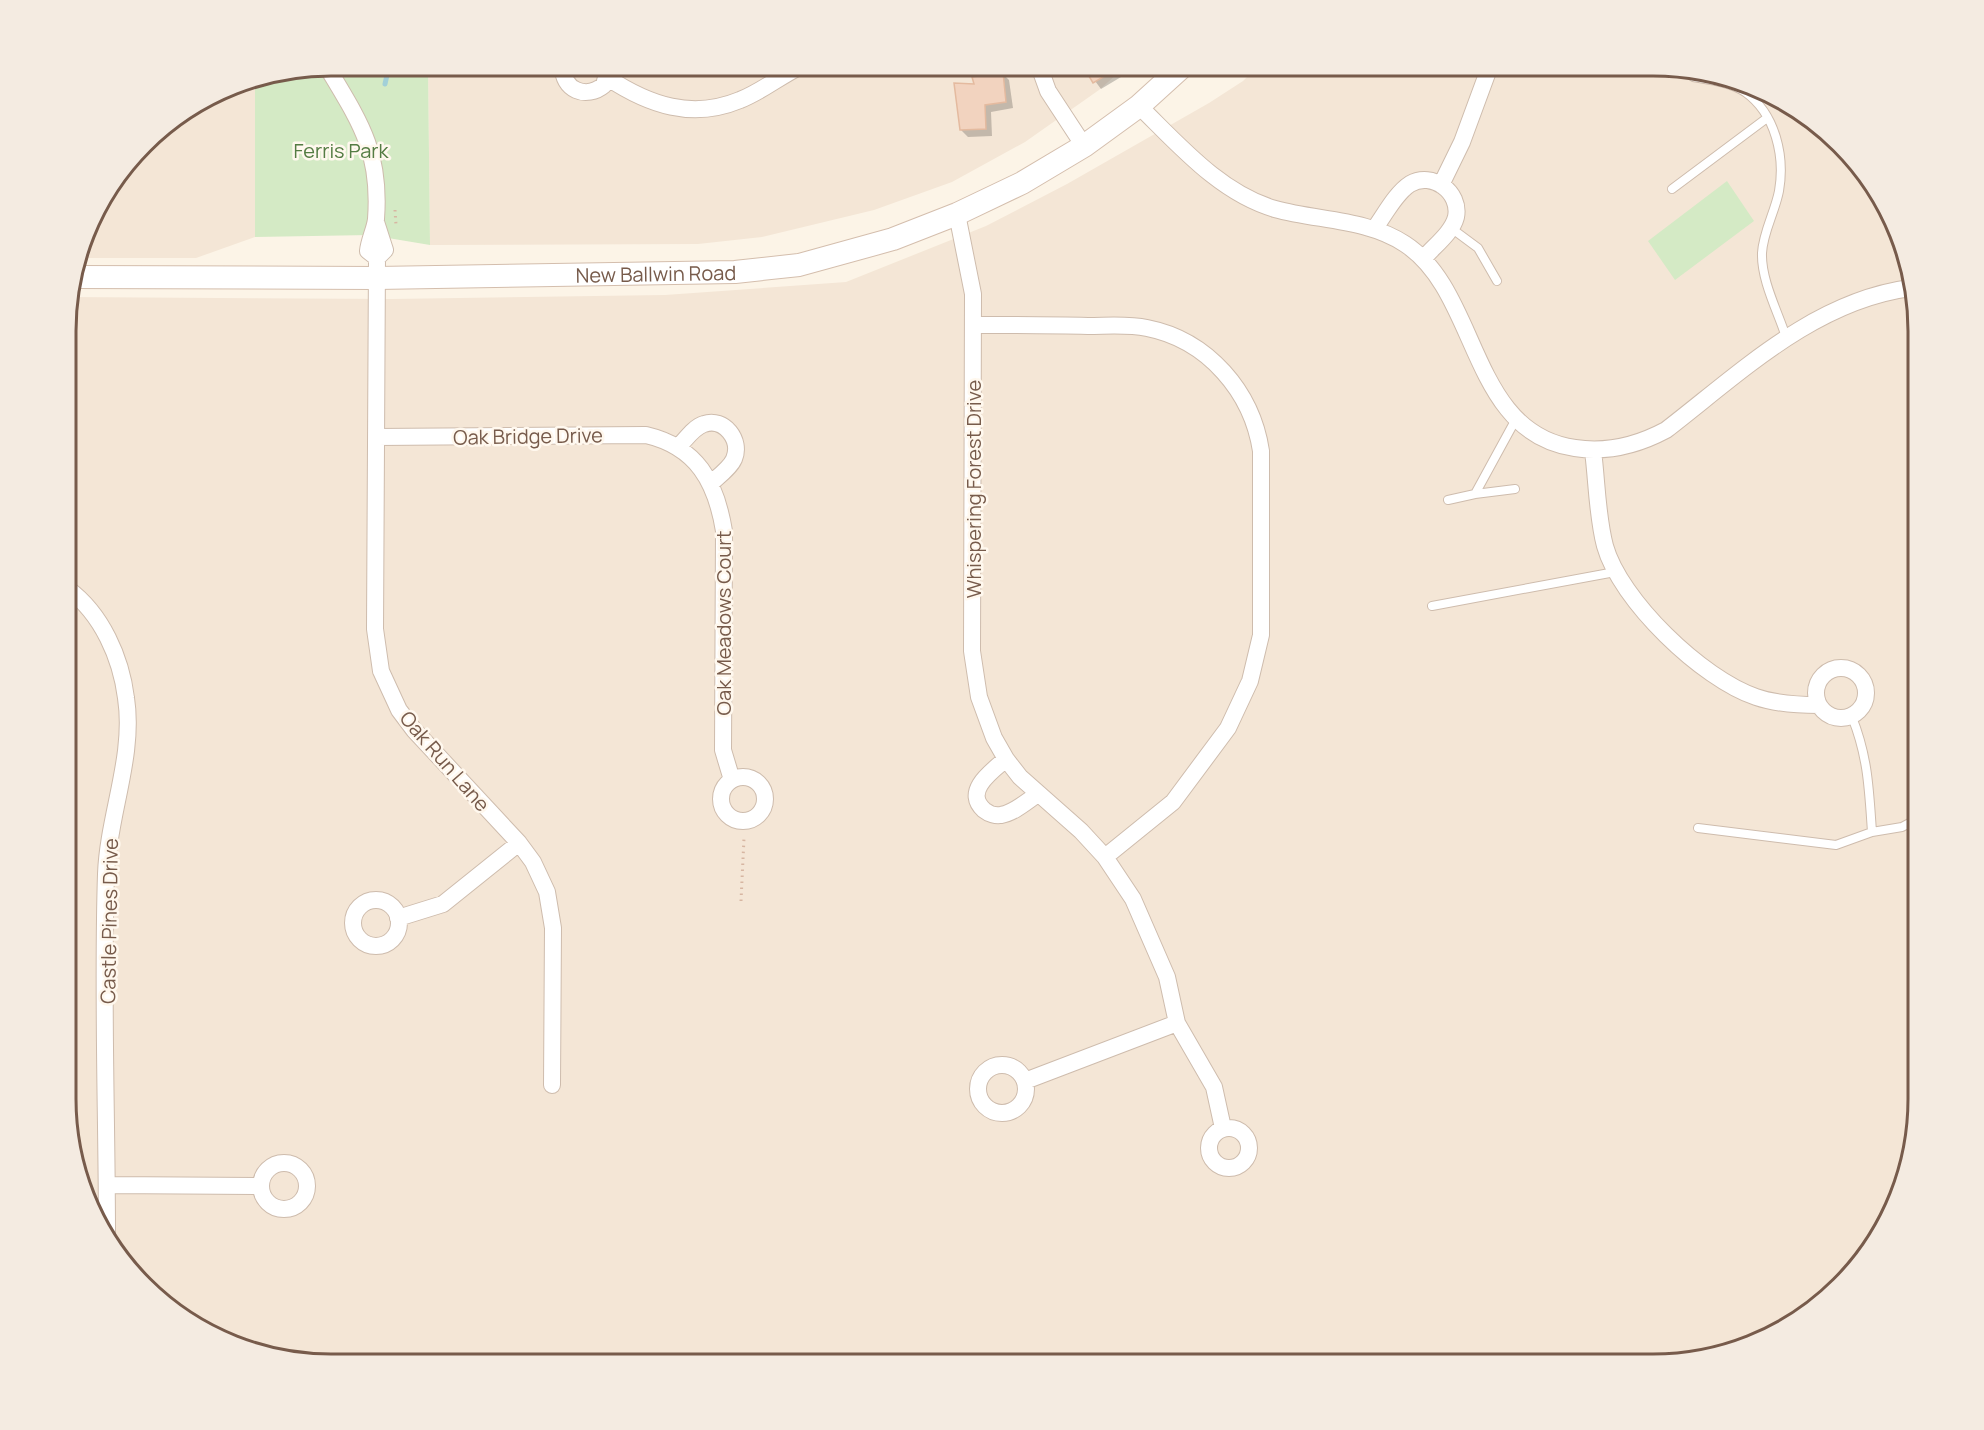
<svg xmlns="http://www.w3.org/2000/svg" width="1984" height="1430" font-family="Manrope,sans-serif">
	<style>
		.residential { fill: #f4e6d6 }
		.green { fill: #d4eac5 }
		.shadow { fill: #0003 }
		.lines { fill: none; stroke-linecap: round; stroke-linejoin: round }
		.stream { stroke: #a2d0d8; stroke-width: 5 }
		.building { fill: #f2d3bf; stroke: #e4ba9f; stroke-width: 1.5 }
		.service-casing { stroke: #cebcad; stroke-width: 10 }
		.minor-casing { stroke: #cebcad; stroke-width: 18 }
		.secondary-casing { stroke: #d4bead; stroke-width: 24 }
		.path { stroke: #d7b6a2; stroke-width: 3; stroke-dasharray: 1.5 4.5; stroke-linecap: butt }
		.service { stroke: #fff; stroke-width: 8 }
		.minor { stroke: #fff; stroke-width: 16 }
		.secondary { stroke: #fff; stroke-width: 22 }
		.labels { text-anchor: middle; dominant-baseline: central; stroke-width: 5; stroke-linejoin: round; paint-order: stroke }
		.park-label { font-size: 20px; fill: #547c43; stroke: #fff8ee }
		.street-label { font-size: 20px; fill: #775b4b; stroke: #fff8ee }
		.rim { fill: none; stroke: #775b4b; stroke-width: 3 }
	</style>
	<rect width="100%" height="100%" fill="#fcf4e7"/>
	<path class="residential" d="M428,66H1126L1099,90L1025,142L952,182L874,210L762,237L698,244L430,245Z
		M1258,66L1669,67L1738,80L1814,121L1890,214L1917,315V1115L1904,1184L1863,1260L1770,1336L1652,1364L315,1363L230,1344L170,1309L101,1231L68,1132V297L392,299L665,295L846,282L986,226L1067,184L1209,103L1243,81Z
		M255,81V237L196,258H80L94,214L156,132L230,86Z"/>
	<path class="green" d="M332,66H428L430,245L370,235L255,237V81Z
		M1727,181L1754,221L1675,280L1648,241Z"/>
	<path class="shadow" d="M1084,66H1115L1121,77L1101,89Z
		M1002,73L1009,80L1013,108L991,112L992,136L968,137L961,130L976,85Z"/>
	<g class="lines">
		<path class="stream" d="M385,84L389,66"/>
	</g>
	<path class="building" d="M1083,66H1113L1115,70L1093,83Z
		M1003,72L1006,102L985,105L986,129L960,130L954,83L974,84L972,77Z"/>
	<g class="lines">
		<defs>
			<path id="service" d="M1693,77C1710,80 1730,82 1745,92C1776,114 1785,157 1779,191C1775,212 1763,232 1762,253C1761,280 1778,312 1786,337
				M1672,189L1767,118
				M1451,228L1478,248L1497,281
				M1475,494L1515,489
				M1448,500L1475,494L1516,419
				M1432,606L1615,572
				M1852,717C1868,757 1869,789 1872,832L1902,827L1917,819
				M1698,828L1836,845L1872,832"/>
			<path id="minor" d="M563,66C562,90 586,100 604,85L609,66
				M1039,66L1048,91L1084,146
				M327,67C360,122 381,152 376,219C375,229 369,240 368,251L377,258
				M608,78C649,105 692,120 740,100C761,92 780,76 801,66
				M1139,106C1179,145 1220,193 1275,209C1319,221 1367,219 1405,244C1480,293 1469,433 1575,448C1608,453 1638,445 1666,430C1740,373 1814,301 1910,288
				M1441,185L1462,142L1490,66
				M957,214L973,294L972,651L979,697L994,738L1006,759L1020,777L1081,831L1105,857L1133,899L1167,977L1177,1023L1214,1087L1223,1128
				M376,222L385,250L377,258L375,629L381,671L399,710L414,730L519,843L533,862L547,892L553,928L552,1085
				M1375,228C1385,214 1396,193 1410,184C1432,171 1461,192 1456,217C1452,233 1434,246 1424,258
				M973,325C1011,325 1050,325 1088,326C1107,326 1128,324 1147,328C1208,340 1252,392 1261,451V635L1250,681L1228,728L1173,802L1105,857
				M376,437L646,435C697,447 716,482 724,531L723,750L732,780
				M679,446C686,439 694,427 704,424C724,417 742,440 734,459C730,468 719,476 711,483
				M1593,451C1597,482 1597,516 1605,546C1620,600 1702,679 1756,697C1776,704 1798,705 1819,705
				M68,589C102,614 121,658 126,698C135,756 108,816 106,874C102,994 107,1116 107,1237
				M1816 693a25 25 0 1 1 50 0a25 25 0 1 1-50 0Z
				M1006,759C992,771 963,791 984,810C989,814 996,816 1001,815C1014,813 1027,801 1038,794
				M721 799a22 22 0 1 1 44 0a22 22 0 1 1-44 0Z
				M353 923a23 23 0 1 1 46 0a23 23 0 1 1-46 0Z
				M398,918L443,904L519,843
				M978 1089a24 24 0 1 1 48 0a24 24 0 1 1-48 0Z
				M1025,1081L1177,1023
				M1209 1148a20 20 0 1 1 40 0a20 20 0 1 1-40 0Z
				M261 1186a23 23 0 1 1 46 0a23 23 0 1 1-46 0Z
				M107,1185L261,1186"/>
			<g id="secondary">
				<path id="s1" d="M74,277L377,278L735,272L799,265L893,239L957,214L1022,183L1084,146L1139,106L1183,66"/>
			</g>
		</defs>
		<use href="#service" class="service-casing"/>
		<use href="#minor" class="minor-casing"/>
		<use href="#secondary" class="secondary-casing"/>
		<path class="path" d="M395,210L396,225
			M741,901L744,838"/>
		<use href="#service" class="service"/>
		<use href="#minor" class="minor"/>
		<use href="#secondary" class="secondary"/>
	</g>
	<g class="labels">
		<g class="park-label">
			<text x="341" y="150">Ferris Park</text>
		</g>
		<g class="street-label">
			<text stroke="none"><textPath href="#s1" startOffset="582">New Ballwin Road</textPath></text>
			<text transform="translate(528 436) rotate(-1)">Oak Bridge Drive</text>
			<text transform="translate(973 489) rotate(-90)">Whispering Forest Drive</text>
			<text transform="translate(723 623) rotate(-90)">Oak Meadows Court</text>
			<text transform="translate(445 761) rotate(49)">Oak Run Lane</text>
			<text transform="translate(109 921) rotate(-89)">Castle Pines Drive</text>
		</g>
	</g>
	<path d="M0 0H1984V1430H0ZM331 76H1653A255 255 0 0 1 1908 331V1099A255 255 0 0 1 1653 1354H331A255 255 0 0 1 76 1099V331A255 255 0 0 1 331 76Z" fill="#f4ebe1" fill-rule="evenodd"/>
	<path class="rim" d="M331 76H1653A255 255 0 0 1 1908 331V1099A255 255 0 0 1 1653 1354H331A255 255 0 0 1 76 1099V331A255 255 0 0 1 331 76Z"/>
</svg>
